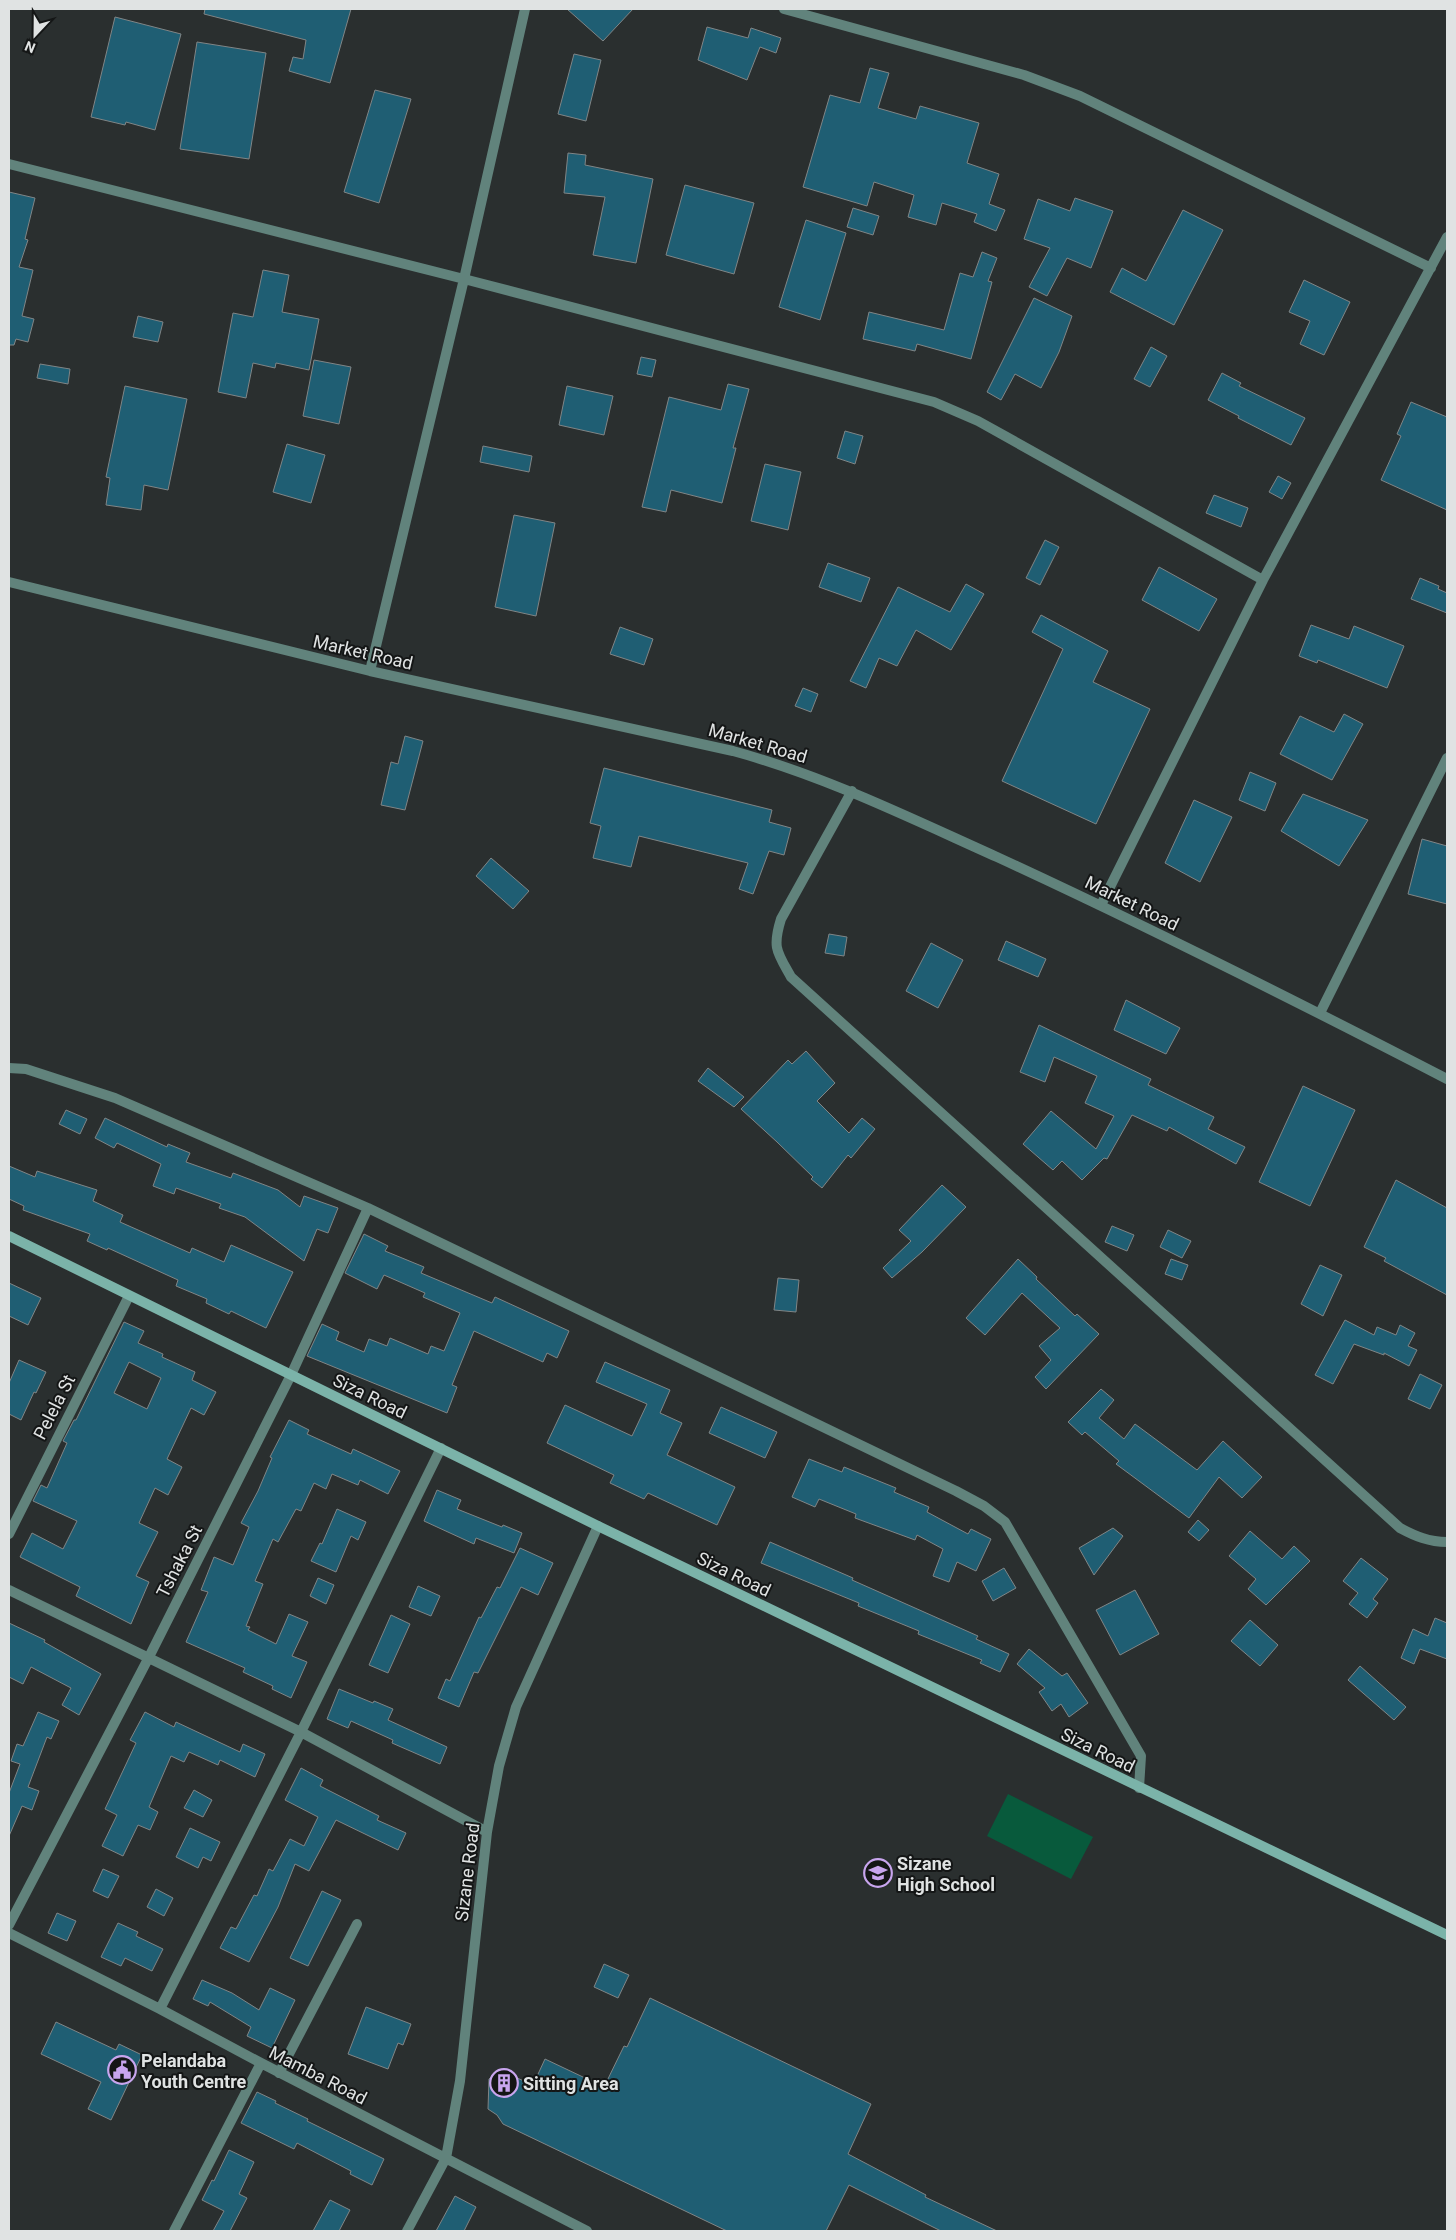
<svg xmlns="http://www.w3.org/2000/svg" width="1456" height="2240" font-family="Roboto,sans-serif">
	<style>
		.green { fill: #085a3c }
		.building { fill: #1f5e73; stroke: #808586; fill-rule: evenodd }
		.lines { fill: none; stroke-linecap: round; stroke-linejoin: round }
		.lane { stroke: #61837c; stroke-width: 10 }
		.street { stroke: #61837c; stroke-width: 10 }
		.secondary { stroke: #7bb3a9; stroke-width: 10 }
		.labels { text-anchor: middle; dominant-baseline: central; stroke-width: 4; stroke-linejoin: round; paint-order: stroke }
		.street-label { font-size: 18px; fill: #e0e3e3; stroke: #141616 }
		.poi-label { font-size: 18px; font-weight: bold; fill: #e0e3e3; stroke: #141616; text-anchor: start }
	</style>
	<rect width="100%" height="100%" fill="#2a2f2f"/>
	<path class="green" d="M1008,1794L1093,1837L1071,1879L987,1836Z"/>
	<path class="building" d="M205,9H351L330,83L289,71L293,57L303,59L306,40L204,14Z
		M567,9H633L603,41Z
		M115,17L181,34L155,130L126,122L125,125L91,117Z
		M707,27L748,38L751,28L781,38L776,53L760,47L747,80L698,60Z
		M197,42L266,53L249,159L180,149Z
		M574,54L601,60L586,121L558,114Z
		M870,68L889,73L878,108L916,119L920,106L979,123L967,163L999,174L989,204L1005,210L996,231L974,222L977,214L942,203L936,225L908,217L914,195L874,182L867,206L803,187L830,95L860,103Z
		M375,90L411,99L379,203L344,192Z
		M568,153L586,155L585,165L653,179L636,263L593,255L605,197L564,193Z
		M685,185L754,203L734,274L666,255Z
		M9,192L35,198L25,239L28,240L19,267L33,270L22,316L34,319L28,342L16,339L14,345H9Z
		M1075,198L1113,211L1091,268L1067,258L1047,296L1029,287L1050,248L1024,239L1038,199L1070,211Z
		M853,208L879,216L873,235L847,227Z
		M1183,210L1223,230L1174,325L1110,292L1122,268L1146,281Z
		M806,220L846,233L820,320L779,307Z
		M982,252L997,258L988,281L992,282L971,359L917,344L915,351L863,339L869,312L944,330L960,273L973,277Z
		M263,270L289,275L282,312L319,319L309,370L276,363L275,368L253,363L246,398L218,392L233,313L253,317Z
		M1304,280L1350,302L1324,355L1300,344L1310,321L1289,312Z
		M1034,298L1072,316L1059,352L1041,388L1015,374L1001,400L987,392Z
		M138,316L163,322L158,342L133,337Z
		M1151,347L1167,356L1150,387L1134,379Z
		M641,357L656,360L652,377L637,374Z
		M314,360L351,367L339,424L303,416Z
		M40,364L70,369L68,384L37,378Z
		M1222,373L1241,383L1239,386L1305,418L1291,445L1238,418L1239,416L1208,400Z
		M728,384L749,389L733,448H736L722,503L671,490L666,512L642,507L669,397L721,410Z
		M125,386L187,399L168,490L144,485L141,510L106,505L110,478L106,477Z
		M567,386L613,396L604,435L559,425Z
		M1411,402L1447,417V510L1381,480L1401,436L1397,434Z
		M845,431L863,436L855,464L837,458Z
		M287,444L325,455L311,503L273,492Z
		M483,446L532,456L529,472L480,462Z
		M765,464L801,472L788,530L751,521Z
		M1278,476L1291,483L1282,499L1269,492Z
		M1214,495L1248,508L1241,527L1206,513Z
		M514,515L555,523L536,616L495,607Z
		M1045,540L1059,547L1040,585L1026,578Z
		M828,563L870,578L861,602L819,587Z
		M1159,567L1217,599L1199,631L1142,600Z
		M1420,578L1439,586L1438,589L1447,593V613L1411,599Z
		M966,584L984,594L951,650L916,630L897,666L879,658L866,688L850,681L898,587L950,612Z
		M1041,615L1108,651L1093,682L1150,709L1096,824L1002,781L1063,649L1032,632Z
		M1311,625L1349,639L1354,626L1404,646L1387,688L1318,660L1317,663L1299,656Z
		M620,627L653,639L644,665L610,654Z
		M803,688L818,694L811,712L795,706Z
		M1344,714L1363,724L1332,780L1280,754L1300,716L1334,732Z
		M405,736L423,741L405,810L381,805L391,762L398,764Z
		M604,768L772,810L769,822L791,828L784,855L769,851L753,894L739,889L748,863L639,836L631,867L593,858L601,826L590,823Z
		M1250,772L1276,783L1265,811L1239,800Z
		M1303,794L1368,820L1339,866L1281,831Z
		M1194,800L1232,817L1200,882L1165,863Z
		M1422,839L1447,846V904L1408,894Z
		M491,858L529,891L513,909L476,876Z
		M829,934L847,937L844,956L825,953Z
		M1006,941L1046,959L1038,977L998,960Z
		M931,943L963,960L938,1008L906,991Z
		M1126,1000L1180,1028L1166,1054L1114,1030Z
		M1039,1025L1151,1079L1148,1085L1214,1117L1208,1129L1245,1147L1236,1164L1169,1127L1167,1131L1132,1115L1107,1159L1104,1158L1082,1180L1062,1161L1053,1170L1023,1144L1051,1111L1096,1149L1114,1116L1085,1103L1097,1076L1054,1057L1045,1082L1020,1072Z
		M806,1051L835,1083L817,1101L849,1133L862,1118L875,1129L851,1158L848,1155L822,1188L811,1179L813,1177L777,1142L741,1109L788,1060L792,1064Z
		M708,1068L744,1097L734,1107L698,1081Z
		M1303,1086L1355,1110L1310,1206L1259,1182Z
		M66,1110L87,1119L80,1134L59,1124Z
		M105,1118L167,1147L168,1144L190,1153L186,1162L231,1178L233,1173L278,1190L300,1207L304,1196L338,1208L328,1233L317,1229L304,1261L245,1217L219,1208L221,1204L176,1188L174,1194L153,1186L161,1164L117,1143L114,1148L95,1138Z
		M9,1166L35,1177L37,1171L97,1190L93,1201L123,1215L120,1222L190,1253L192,1248L224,1262L231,1245L293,1272L266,1328L231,1311L229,1314L206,1303L207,1299L176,1286L178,1280L108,1248L107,1250L87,1241L90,1234L23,1210L24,1206L9,1199Z
		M1396,1180L1447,1208V1295L1384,1261L1386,1258L1364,1247Z
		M942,1185L966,1207L922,1252L892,1278L883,1268L911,1241L899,1230Z
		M1112,1226L1134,1235L1127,1251L1105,1242Z
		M1168,1230L1191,1241L1182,1258L1160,1247Z
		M364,1234L388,1246L385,1251L424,1267L421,1273L492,1303L495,1297L569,1331L557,1358L547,1353L543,1362L474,1331L452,1385L457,1387L447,1413L307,1356L322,1324L339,1332L336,1340L364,1352L369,1339L387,1346L390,1338L428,1354L431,1346L444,1351L460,1313L423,1297L425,1293L384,1275L377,1289L345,1273Z
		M1018,1259L1037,1277L1036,1279L1075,1316L1077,1314L1099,1334L1046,1389L1035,1377L1051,1360L1039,1346L1060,1328L1022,1293L985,1335L966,1318Z
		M1171,1259L1188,1265L1182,1280L1165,1274Z
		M1320,1265L1342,1275L1323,1316L1301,1304Z
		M778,1278L799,1280L796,1312L774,1310Z
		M9,1283L41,1298L28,1325L9,1316Z
		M1345,1320L1374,1335L1377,1327L1396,1335L1400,1325L1415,1333L1408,1346L1417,1350L1409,1366L1384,1353V1355L1354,1344L1333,1384L1315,1375Z
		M124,1322L144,1331L138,1343L163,1354L162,1357L195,1372L192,1380L216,1392L204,1415L191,1408L167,1459L182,1467L168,1495L155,1488L139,1523L158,1532L136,1576L149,1582L131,1624L76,1596L80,1587L20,1557L32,1533L63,1549L77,1521L33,1501L41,1485L47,1488L67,1443L63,1441L74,1420H76ZM129,1362L161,1378L147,1409L114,1393Z
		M19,1360L46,1372L36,1393L34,1392L21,1420L9,1414V1383Z
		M605,1362L670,1390L660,1413L682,1423L667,1455L735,1487L717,1525L648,1493L644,1499L610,1483L614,1475L547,1443L565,1405L632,1436L647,1404L596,1382Z
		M1420,1374L1442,1385L1430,1409L1408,1399Z
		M1101,1389L1114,1400L1099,1418L1124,1439L1135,1424L1197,1470L1223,1441L1262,1477L1242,1498L1219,1477L1189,1518L1116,1464L1119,1461L1085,1432L1082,1435L1068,1422Z
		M721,1407L777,1432L765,1458L709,1433Z
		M289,1420L309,1430L307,1434L351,1454L353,1449L400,1471L388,1494L360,1480L358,1485L332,1474L326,1489L314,1483L301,1511L296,1509L278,1542L273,1539L255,1581L263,1584L246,1626L250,1627L248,1630L276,1644L289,1614L308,1622L292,1656L307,1662L291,1698L272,1689L273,1686L243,1672L245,1668L186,1642L208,1592L201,1590L214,1557L233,1565L249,1527L241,1523L258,1491L272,1458L270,1457Z
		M809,1459L842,1472L844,1467L896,1488L894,1492L929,1507L927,1512L968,1534L971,1529L991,1539L976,1571L957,1562L949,1582L933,1576L943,1549L917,1535L915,1540L855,1518L856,1514L819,1499L815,1507L792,1497Z
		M437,1490L461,1500L457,1509L502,1527L503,1525L522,1533L514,1553L476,1538L474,1544L424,1521Z
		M337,1509L366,1522L358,1540L351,1536L336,1572L311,1561L320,1543L322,1544Z
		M1198,1520L1209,1530L1199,1541L1188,1532Z
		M1113,1528L1123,1536L1094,1575L1079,1548Z
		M1250,1531L1282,1559L1294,1546L1310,1561L1266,1605L1248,1589L1256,1579L1229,1556Z
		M770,1542L853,1578L852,1580L978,1636L976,1639L1009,1654L1000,1672L980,1663L982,1660L918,1634L919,1631L858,1606L859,1603L761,1563Z
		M520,1548L553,1563L538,1595L521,1587L478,1673L474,1672L459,1707L438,1698L446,1679L450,1681L479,1617L481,1618L497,1587L500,1588Z
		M1361,1558L1388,1579L1373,1599L1378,1603L1367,1618L1349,1604L1358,1593L1343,1581Z
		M1004,1568L1016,1588L993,1601L982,1581Z
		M318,1578L334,1585L326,1604L310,1596Z
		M418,1586L440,1596L431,1616L409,1607Z
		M1135,1590L1159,1634L1120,1655L1096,1610Z
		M391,1615L410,1624L388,1673L369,1665Z
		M1435,1618L1447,1623V1659L1420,1649L1414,1664L1401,1658L1413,1629L1428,1636Z
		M1250,1620L1278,1645L1260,1666L1231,1641Z
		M9,1623L45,1640L44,1642L101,1674L79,1715L62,1705L71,1688L31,1667L23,1684L9,1677Z
		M1029,1649L1062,1676L1067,1673L1088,1703L1069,1717L1061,1704L1052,1711L1039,1692L1045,1688L1017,1664Z
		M1360,1666L1406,1707L1394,1720L1348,1680Z
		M339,1689L373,1703L374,1701L393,1709L388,1720L447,1747L440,1764L392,1743L393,1740L351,1721L348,1728L327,1719Z
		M38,1712L59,1721L51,1739L47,1737L28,1787L39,1791L32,1810L22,1806L9,1836V1793L20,1764L11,1761L17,1744L23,1746Z
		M145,1712L174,1727L176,1722L240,1752L243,1744L265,1754L255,1777L220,1760L218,1765L189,1752L184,1762L171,1756L149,1807L158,1812L150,1830L138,1825L123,1856L102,1846L117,1815L105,1809L136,1743L130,1740Z
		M301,1768L323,1780L320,1786L379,1816L377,1820L406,1833L398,1850L336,1820L309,1871L295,1864L278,1907L249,1962L220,1948L231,1927L236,1929L254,1895L257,1896L269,1869L273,1871L290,1839L304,1846L318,1817L285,1800Z
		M194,1790L212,1800L203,1817L184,1808Z
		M190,1828L220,1842L211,1861L203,1857L198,1868L176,1857Z
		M103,1869L119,1876L108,1898L93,1891Z
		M156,1889L173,1898L164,1916L147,1907Z
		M322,1891L341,1900L308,1966L290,1958Z
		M57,1913L76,1921L67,1941L48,1933Z
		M118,1923L138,1932L136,1936L163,1949L152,1971L125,1958L121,1966L101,1957Z
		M604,1964L629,1975L618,1998L594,1987Z
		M202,1980L232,1993L259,2010L270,1988L295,2000L272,2048L247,2036L251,2027L210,2002L208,2006L193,1999Z
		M650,1998L871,2104L848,2154L926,2195L925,2197L997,2231H941L849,2185L826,2231H727L503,2124L497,2115L488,2109L489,2079L499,2070L533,2085L545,2059L604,2087L624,2046L627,2047Z
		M366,2007L411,2024L403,2045L398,2043L388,2069L348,2054Z
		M56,2022L116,2050L119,2044L142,2055L111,2120L88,2109L101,2082L41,2054Z
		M257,2092L276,2101L275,2103L308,2119L307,2121L384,2159L372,2185L350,2174L351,2171L297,2143L294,2149L241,2123Z
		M229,2150L254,2162L239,2194L247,2198L230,2231H213L224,2211L202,2200L212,2180L214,2181Z
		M455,2196L476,2207L464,2231H436Z
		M330,2200L350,2210L339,2231H313Z"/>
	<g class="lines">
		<path class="lane" d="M1320,1013L1447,758"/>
		<path class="street" d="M784,9L1024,75L1080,96L1431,268
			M9,164L464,279L934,402L978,421L1263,580
			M9,582L370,671L733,751C825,776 910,818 997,857C1149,927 1298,1002 1447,1079
			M370,671L464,279L525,9
			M852,791L781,919C772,948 777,952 791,977L1400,1528C1415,1536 1429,1542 1447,1542
			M1101,905L1263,580L1447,237
			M9,1068L26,1069L115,1098L368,1208L956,1491L984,1506L1005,1522L1141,1756L1139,1788
			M9,1534L129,1296
			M9,1590L301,1732L487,1832
			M9,1925L149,1657L291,1375L368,1208
			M9,1933L160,2009L261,2063L587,2231
			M160,2009L301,1732L441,1448
			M279,2073L357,1924
			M174,2231L261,2063
			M407,2231L446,2158L460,2081L487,1832L499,1766L516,1707L598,1526"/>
		<path class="secondary" d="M9,1236L598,1526L1447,1935"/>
	</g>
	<defs>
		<symbol id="school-ring" viewBox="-11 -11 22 22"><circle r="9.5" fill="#141616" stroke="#c8a5ee" stroke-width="1.5"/><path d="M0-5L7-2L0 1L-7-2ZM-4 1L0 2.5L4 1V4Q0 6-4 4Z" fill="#c8a5ee"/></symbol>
		<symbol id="civic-ring" viewBox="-11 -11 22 22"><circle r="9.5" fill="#141616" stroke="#c8a5ee" stroke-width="1.5"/><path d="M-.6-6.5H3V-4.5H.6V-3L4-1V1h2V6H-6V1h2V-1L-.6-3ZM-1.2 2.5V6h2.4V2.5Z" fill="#c8a5ee"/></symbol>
		<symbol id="building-ring" viewBox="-11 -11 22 22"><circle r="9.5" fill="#141616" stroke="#c8a5ee" stroke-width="1.5"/><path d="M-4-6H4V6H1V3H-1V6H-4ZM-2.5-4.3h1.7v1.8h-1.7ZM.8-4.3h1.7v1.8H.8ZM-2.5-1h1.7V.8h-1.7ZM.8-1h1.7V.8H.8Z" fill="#c8a5ee"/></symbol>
	</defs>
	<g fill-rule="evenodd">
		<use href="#school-ring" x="862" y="1857" width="32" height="32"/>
		<use href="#civic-ring" x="106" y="2054" width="32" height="32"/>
		<use href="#building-ring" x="488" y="2067" width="32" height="32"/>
	</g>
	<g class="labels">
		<g class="street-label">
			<text transform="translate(363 652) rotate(13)">Market Road</text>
			<text transform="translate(758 743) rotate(16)">Market Road</text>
			<text transform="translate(1132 903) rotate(26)">Market Road</text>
			<text transform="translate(370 1396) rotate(26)">Siza Road</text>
			<text transform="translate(54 1407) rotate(-63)">Pelela St</text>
			<text transform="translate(179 1561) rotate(-63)">Tshaka St</text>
			<text transform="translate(734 1574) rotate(26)">Siza Road</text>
			<text transform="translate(1098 1750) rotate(26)">Siza Road</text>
			<text transform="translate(467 1872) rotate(-83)">Sizane Road</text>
			<text transform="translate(318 2075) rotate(27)">Mamba Road</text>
		</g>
		<g class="poi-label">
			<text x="897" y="1863">Sizane<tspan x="897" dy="21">High School</tspan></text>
			<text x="141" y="2060">Pelandaba<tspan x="141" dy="21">Youth Centre</tspan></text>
			<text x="523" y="2083">Sitting Area</text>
		</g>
	</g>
	<rect width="1456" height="2240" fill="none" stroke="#e0e3e3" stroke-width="20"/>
	<g transform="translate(35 35) rotate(202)" stroke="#141616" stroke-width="4" paint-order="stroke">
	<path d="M0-4L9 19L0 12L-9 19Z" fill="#e0e3e3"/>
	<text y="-8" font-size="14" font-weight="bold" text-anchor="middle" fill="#e0e3e3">N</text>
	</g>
</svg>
